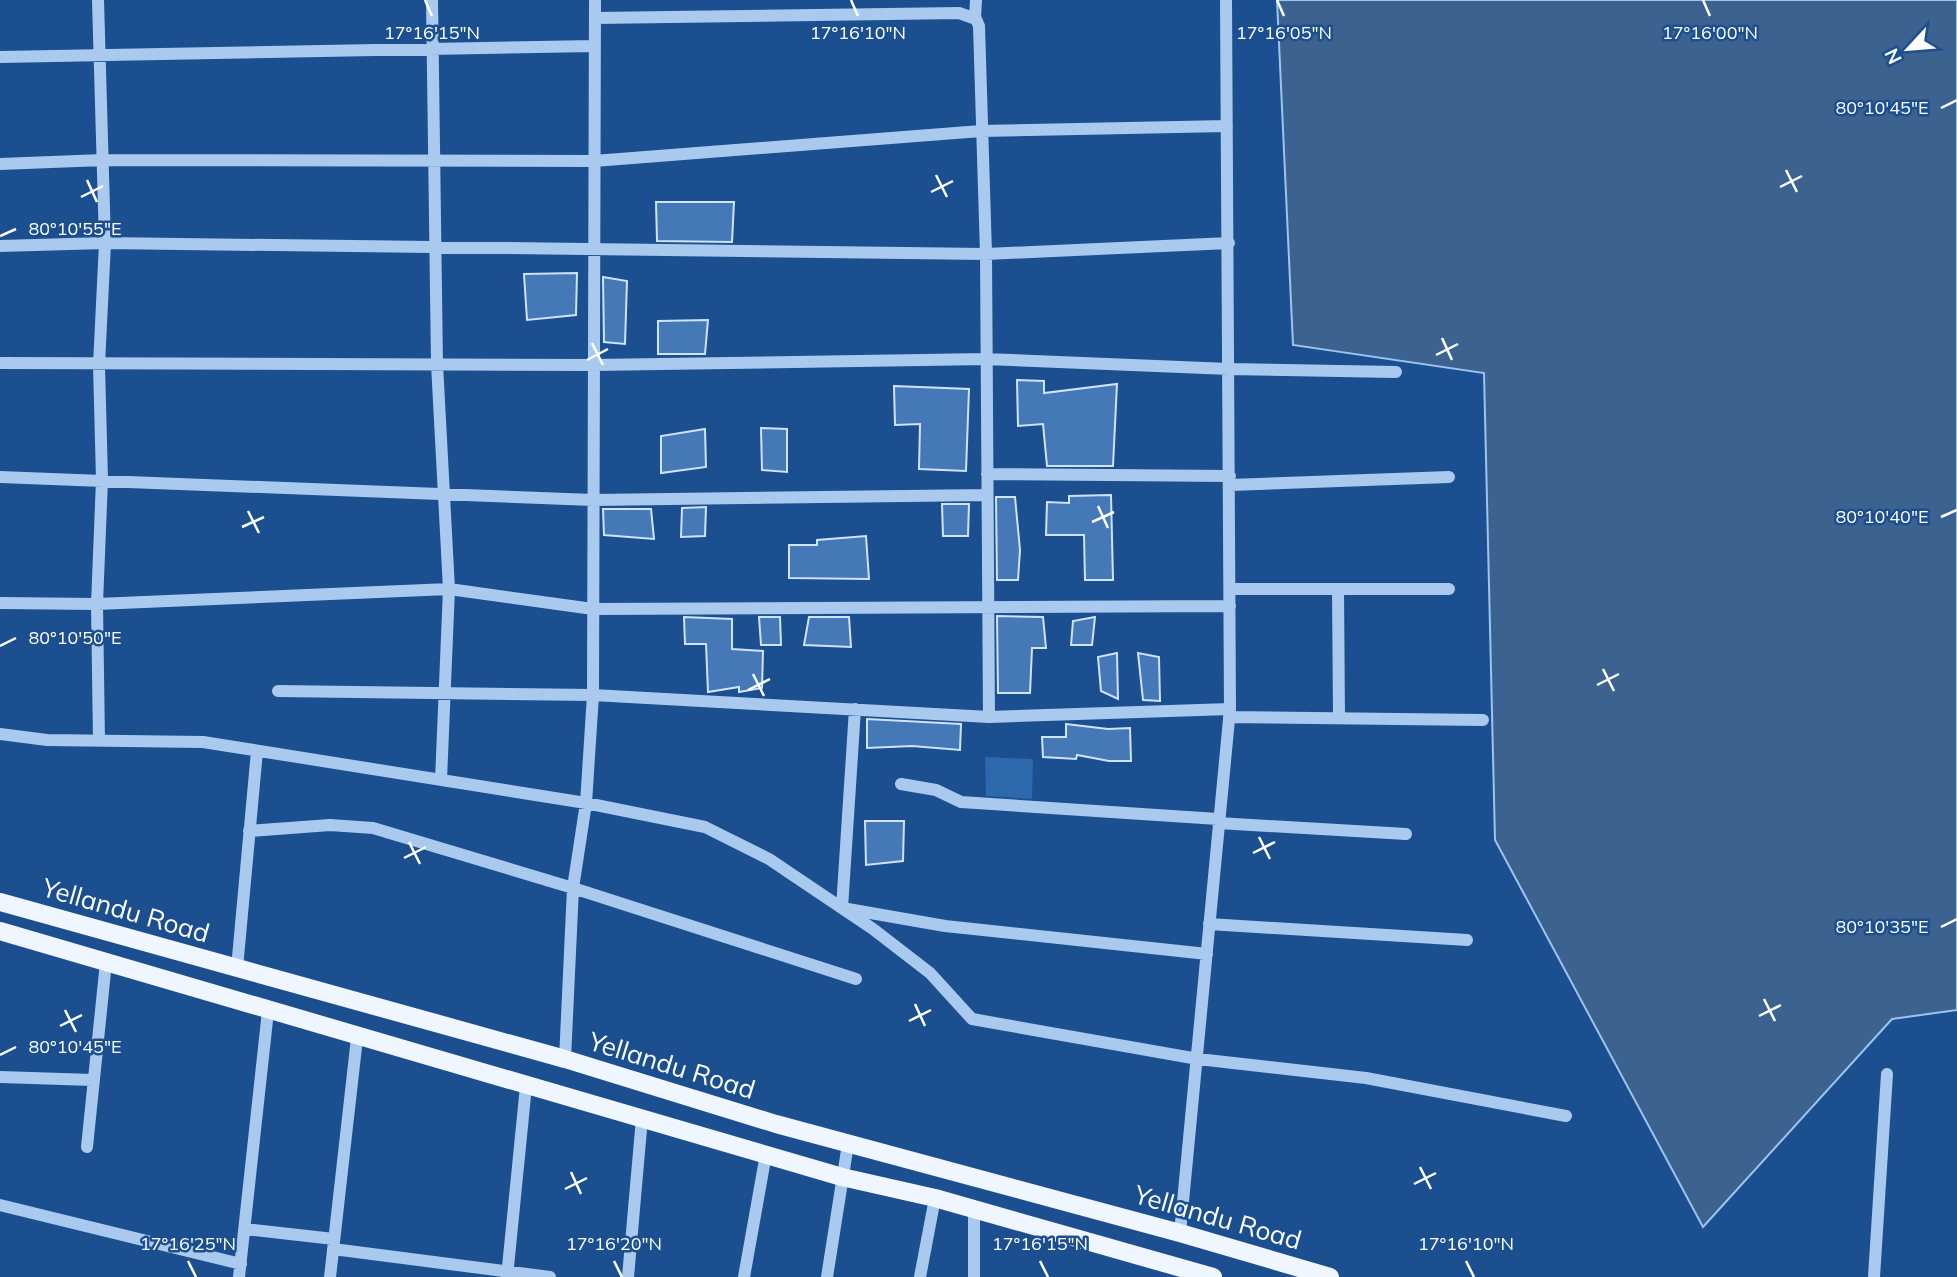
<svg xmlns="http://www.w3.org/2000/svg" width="1957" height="1277" font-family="Mulish,sans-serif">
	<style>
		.green { fill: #2e69ad }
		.water { fill: #3c6290; stroke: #9cc4f0; stroke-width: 2 }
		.building { fill: #4478b7; stroke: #cfe3fa; stroke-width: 2 }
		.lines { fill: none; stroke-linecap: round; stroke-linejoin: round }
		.minor { stroke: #a9c9ee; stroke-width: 12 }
		.major { stroke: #f0f6ff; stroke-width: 18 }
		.ticks { fill: none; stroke: #fff; stroke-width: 2.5 }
		.labels { text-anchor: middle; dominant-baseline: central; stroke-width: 5; stroke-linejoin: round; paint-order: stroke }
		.street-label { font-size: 26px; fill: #fff; stroke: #1b4f8f }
		.ticks-label { font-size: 18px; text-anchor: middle; fill: #fff; stroke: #1b4f8f; stroke-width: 5; stroke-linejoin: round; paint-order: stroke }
	</style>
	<rect width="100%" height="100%" fill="#1b4f8f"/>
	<path class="green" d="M985,757L1033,759L1032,799L986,796Z"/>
	<path class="water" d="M1277,0H1957V1010L1892,1019L1703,1227L1495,840L1484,373L1293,345Z"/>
	<path class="building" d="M656,202H734L732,242L657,241Z
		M577,273L576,315L527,320L524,274Z
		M603,277L627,281L625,344L604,342Z
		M708,320L705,354H658V321Z
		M1017,380L1044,381V393L1117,384L1113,466H1047L1043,424L1018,426Z
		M894,386L969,389L966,471L919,469L920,424L895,425Z
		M761,428L787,429V472L762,470Z
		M705,429L706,467L661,473V436Z
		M1111,495L1113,580H1085L1084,535H1046L1047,502L1069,503V496Z
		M996,497H1015L1020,550L1018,580H997Z
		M942,504H969L968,536H943Z
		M706,507L705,536L681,537L682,508Z
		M603,509H651L654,539L604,535Z
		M866,536L869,579L789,578V545H817V540Z
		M997,616L1043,617L1046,648H1032L1030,693H998Z
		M684,617L732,619V649L763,651L762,688L739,692V687L708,692L706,644H685Z
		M759,617H780L781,645H761Z
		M809,617H849L851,647L804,645Z
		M1095,617L1092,645H1071L1073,621Z
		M1117,653L1118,699L1101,691L1098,657Z
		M1138,653L1159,657L1160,701L1143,700Z
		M867,719L961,724L960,750L912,746L867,748Z
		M1066,724L1108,729L1130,728L1131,761H1109L1077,755L1076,759L1043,757L1042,737H1066Z
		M865,821H904L903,861L866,865Z"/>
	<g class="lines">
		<path class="minor" d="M98,0L105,243L99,365L102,480L97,604L99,741
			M432,0L437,364L449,589L441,780
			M595,18L959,13L976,19L979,26L986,254L989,717
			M975,19L976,0
			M0,57L594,46
			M0,164L103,160L594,161L981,131L1227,126
			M0,246L105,243L986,254L1229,243
			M0,363L593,365L986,359L1229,369L1396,372
			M987,474L1230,476
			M0,477L593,500L987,495
			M1230,485L1449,477
			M1230,589H1449
			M1338,589L1339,718
			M0,603L97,604L449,589L593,609L1230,606
			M278,691L593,695L989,717L1230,709
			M855,709L842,908L945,926L1207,954
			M1229,717L1483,720
			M0,734L47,740L203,742L586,803L705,827L769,859L873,929L930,973L972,1019L1198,1059L1366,1078L1566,1116
			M901,784L936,790L961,802L1218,819
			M1218,823L1406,834
			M249,831L330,825L373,828L573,888L856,979
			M1209,924L1467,940
			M237,968L257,751
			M565,1059L573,888L586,803L593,695L595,0
			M0,1077L93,1080
			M87,1147L106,962
			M0,1205L241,1264
			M974,1209V1277
			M245,1229L334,1239
			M1180,1233L1230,709L1226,0
			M333,1249L550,1277
			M239,1277L268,1011
			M330,1277L357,1038
			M507,1277L526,1086
			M628,1277L642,1118
			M744,1277L766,1154
			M827,1277L848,1144
			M920,1277L935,1198
			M1874,1277L1887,1074"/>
		<path class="major" d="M0,902L565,1059L776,1124L1180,1233L1330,1277
			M0,931L842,1177L935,1198L1213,1277"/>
	</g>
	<path class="ticks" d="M425,0L432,16M851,0L858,16M1277,0L1284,16M1703,0L1710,16M1941,108L1957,100M1786,170L1797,192M936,175L947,197M87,180L97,202M1780,187L1802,176M931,192L953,181M81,197L103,186M0,236L16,229M1442,338L1452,360M592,343L603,365M1436,355L1458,344M587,360L608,349M1098,506L1108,528M248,511L259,533M1941,517L1957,510M1092,522L1114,512M242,527L264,517M0,646L16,638M1603,669L1614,691M753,674L764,696M1597,685L1619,674M748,690L770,679M1259,837L1270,859M409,842L420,864M1253,853L1275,842M404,858L426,847M1941,927L1957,919M1764,999L1775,1021M915,1004L925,1026M65,1010L76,1032M1759,1016L1781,1005M909,1021L931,1010M60,1026L82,1015M0,1055L16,1047M1420,1167L1431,1189M571,1172L581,1194M1414,1184L1436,1173M565,1189L587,1178M188,1261L196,1277M614,1261L622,1277M1040,1261L1048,1277M1466,1261L1474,1277"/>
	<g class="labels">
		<g class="street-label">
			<text transform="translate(126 910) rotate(16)">Yellandu Road</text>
			<text transform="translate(672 1065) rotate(17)">Yellandu Road</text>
			<text transform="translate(1218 1217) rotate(16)">Yellandu Road</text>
		</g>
	</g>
	<g class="ticks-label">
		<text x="1710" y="39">17°16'00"N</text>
		<text x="432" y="39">17°16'15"N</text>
		<text x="858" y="39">17°16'10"N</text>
		<text x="1284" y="39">17°16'05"N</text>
		<text x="1882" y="114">80°10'45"E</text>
		<text x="75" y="235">80°10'55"E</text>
		<text x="1882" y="523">80°10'40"E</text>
		<text x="75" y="644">80°10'50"E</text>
		<text x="1882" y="933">80°10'35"E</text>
		<text x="75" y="1053">80°10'45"E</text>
		<text x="188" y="1250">17°16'25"N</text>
		<text x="614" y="1250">17°16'20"N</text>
		<text x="1040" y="1250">17°16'15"N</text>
		<text x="1466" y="1250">17°16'10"N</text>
	</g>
	<g transform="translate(1908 49) rotate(244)" stroke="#1b4f8f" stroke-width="5" paint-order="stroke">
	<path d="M0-5L12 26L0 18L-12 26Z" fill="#ffffff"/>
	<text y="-10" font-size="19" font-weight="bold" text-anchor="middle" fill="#ffffff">N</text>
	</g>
</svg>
